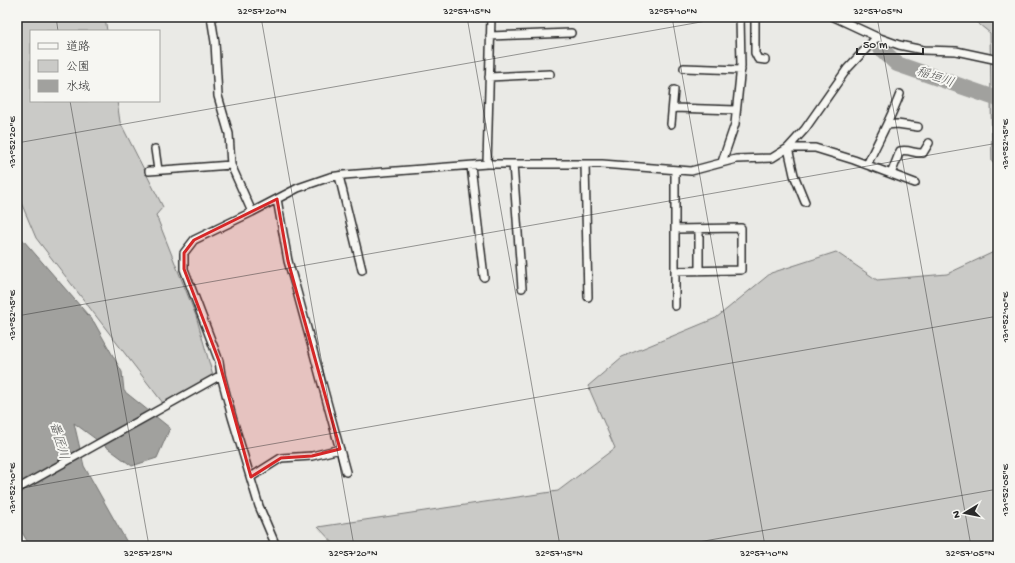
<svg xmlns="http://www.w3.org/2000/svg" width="1015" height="563" font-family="'Gochi Hand','Klee One',sans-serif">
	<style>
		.green { fill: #cacac7; stroke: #7a7a79 }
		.water { fill: #a1a19e; stroke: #727270 }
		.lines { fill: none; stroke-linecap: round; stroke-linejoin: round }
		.river { stroke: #a1a19e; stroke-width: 16 }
		.minor-casing { stroke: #2b2b2b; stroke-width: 10 }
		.minor { stroke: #f6f6f2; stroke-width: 7 }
		.marked { fill: #d62828; fill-opacity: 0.2; stroke: #d62828; stroke-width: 3; stroke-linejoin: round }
		.ticks { fill: none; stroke: #2b2b2b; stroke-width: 1; stroke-opacity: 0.45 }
		.labels { text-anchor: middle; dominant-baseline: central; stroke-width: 4; stroke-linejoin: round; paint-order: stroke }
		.water-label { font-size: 13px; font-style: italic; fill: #545453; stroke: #f6f6f2 }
		.neatline { fill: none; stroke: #2b2b2b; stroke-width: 1.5 }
		.ticks-label { font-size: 10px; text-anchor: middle; fill: #2b2b2b }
	</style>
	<rect width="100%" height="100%" fill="#eaeae6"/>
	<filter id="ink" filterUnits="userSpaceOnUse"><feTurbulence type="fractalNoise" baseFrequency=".025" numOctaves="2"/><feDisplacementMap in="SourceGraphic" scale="8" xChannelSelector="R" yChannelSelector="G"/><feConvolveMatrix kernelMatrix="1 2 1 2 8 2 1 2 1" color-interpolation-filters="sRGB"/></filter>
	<g filter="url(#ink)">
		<path class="green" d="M17,17H105L107,31H31V101H117L120,122L163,207L156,215L196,316L213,376L163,403L36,238L17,193Z
			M970,17H998V165L992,161L990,33Z
			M998,250V546H336L318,527L558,491L615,448L588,386L622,357L716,318L771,273L836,252L877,280L947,274Z"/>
		<path class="water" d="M17,233L94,322L122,372L124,391L170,428L157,458L132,466L74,423L84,466L129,546H30L17,524Z"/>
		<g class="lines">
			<path class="river" d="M849,17L850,18
				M878,46L897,64L998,99"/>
			<defs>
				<path id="minor" d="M211,17L215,42L218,96L229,134L231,165L252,212
					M755,17V53L758,59L765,60
					M490,36L571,33
					M877,37L899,45L923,50L956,51L998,60
					M684,68L741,70
					M489,77L550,74
					M674,108L736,110
					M671,124L674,90
					M887,125L897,124L918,127
					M788,148L794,175L805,202
					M155,149L158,170
					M786,150L805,129L847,69L877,37L834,17
					M722,162L735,124L741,66L740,17
					M487,164L491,17
					M513,164L522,288
					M585,164L588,297
					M867,165C878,141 891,118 900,94
					M471,166L484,277
					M149,171L231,165
					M891,174L900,151C909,149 915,154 923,153L929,143
					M339,176L362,270
					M277,199L288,261L296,288L346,472
					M675,271L741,270V228L675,229
					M699,271V229
					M675,306V170
					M221,375L232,417L259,506L276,546
					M251,477L281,458L312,456L340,449
					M17,489L221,375L219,361L184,269V253L194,240L252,212L298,188L330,177L344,175L487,164H602L691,171L736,159L772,158L788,148H815L854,160L915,183"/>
			</defs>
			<use href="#minor" class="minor-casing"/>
			<use href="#minor" class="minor"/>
		</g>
	</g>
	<path class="marked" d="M277,199L288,261L340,449L312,456L281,458L251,477L219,361L184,269V253L194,240Z"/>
	<path class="ticks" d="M56,17L58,31M261,17L354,546M467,17L560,546M672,17L765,546M877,17L971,546M70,101L149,546M17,143L729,17M17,316L998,143M17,489L998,316M676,546L998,489"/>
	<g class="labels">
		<g class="water-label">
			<text transform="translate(935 78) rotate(19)">稲垣川</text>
			<text transform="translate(58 441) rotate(74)">番匠川</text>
		</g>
	</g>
	<rect width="1015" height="563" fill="none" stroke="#f6f6f2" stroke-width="44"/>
	<rect x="30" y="30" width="130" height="72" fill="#f6f6f2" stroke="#a5a5a2"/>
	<rect x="38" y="43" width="20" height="6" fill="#f6f6f2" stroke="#a5a5a2"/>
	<text x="66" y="50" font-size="12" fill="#2b2b2b">道路</text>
	<rect x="38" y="60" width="20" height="12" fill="#cacac7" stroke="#a5a5a2"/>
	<text x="66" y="70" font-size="12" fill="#2b2b2b">公園</text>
	<rect x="38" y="80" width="20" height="12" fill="#a1a19e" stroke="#a5a5a2"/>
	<text x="66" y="90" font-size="12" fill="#2b2b2b">水域</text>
	<g transform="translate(965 513) rotate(260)" stroke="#f6f6f2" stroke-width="3" paint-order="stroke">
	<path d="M0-3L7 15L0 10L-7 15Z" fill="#2b2b2b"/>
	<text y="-6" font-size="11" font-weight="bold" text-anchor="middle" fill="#2b2b2b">N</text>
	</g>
	<path d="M857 48v6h66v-6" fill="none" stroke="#2b2b2b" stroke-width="2"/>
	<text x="863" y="48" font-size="12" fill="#2b2b2b" stroke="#f6f6f2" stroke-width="3" paint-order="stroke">50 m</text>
	<rect x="22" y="22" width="971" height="519" class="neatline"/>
	<g class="ticks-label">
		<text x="262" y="14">32°57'20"N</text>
		<text x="467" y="14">32°57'15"N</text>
		<text x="673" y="14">32°57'10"N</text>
		<text x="878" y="14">32°57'05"N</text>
		<text transform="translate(11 142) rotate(-90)" y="4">131°52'20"E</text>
		<text transform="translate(1004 144) rotate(-90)" y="4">131°52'15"E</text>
		<text transform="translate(11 315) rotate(-90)" y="4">131°52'15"E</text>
		<text transform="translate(1004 317) rotate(-90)" y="4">131°52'10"E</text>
		<text transform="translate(11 488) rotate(-90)" y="4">131°52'10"E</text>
		<text transform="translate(1004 490) rotate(-90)" y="4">131°52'05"E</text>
		<text x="148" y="556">32°57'25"N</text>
		<text x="353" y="556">32°57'20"N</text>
		<text x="559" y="556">32°57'15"N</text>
		<text x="764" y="556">32°57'10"N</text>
		<text x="970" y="556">32°57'05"N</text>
	</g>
</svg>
